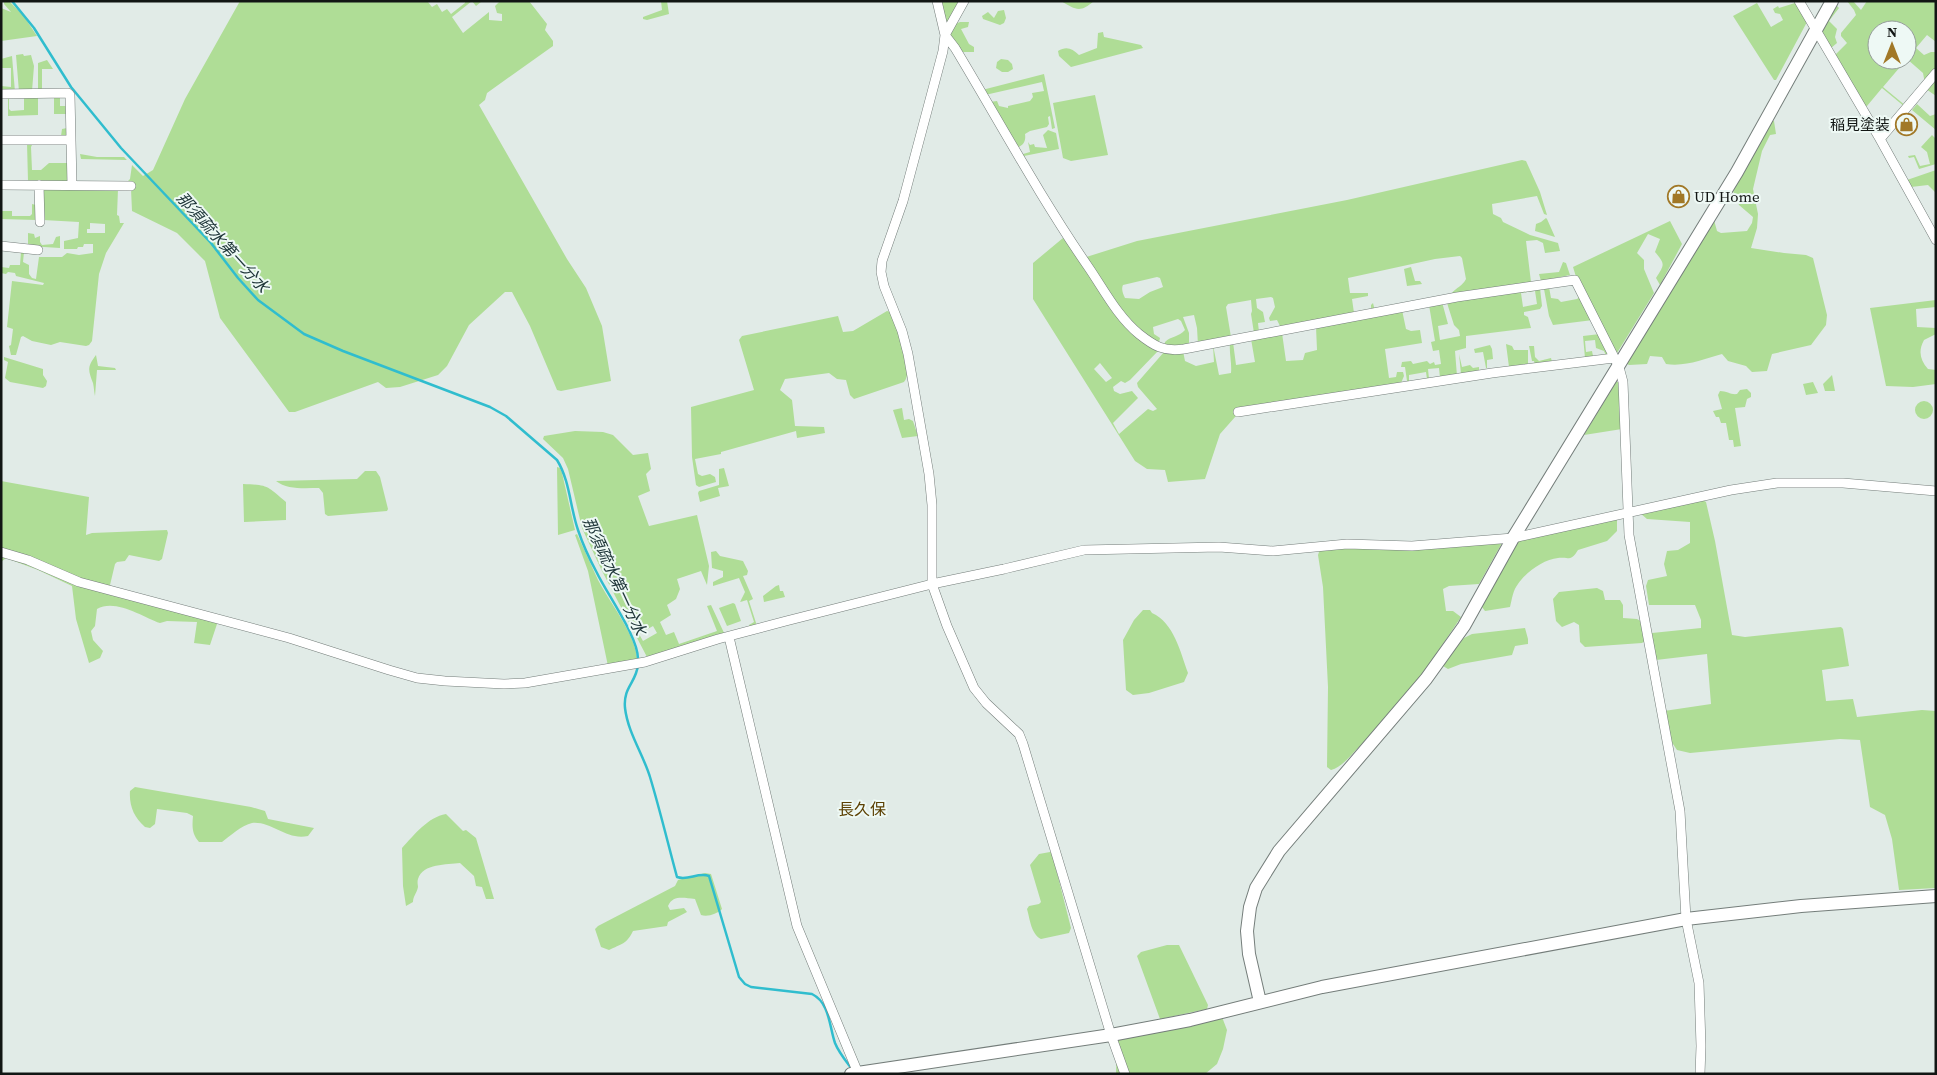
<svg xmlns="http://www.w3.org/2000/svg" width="1937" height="1075" font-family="'Source Serif 4','Noto Sans JP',serif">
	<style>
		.green { fill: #afdd96; fill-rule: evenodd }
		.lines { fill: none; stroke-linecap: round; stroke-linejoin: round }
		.stream { stroke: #30bdce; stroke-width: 2.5 }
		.street-casing { stroke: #747d7a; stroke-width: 10 }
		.secondary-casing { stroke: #747d7a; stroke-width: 14 }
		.street { stroke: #fff; stroke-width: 9 }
		.secondary { stroke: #fff; stroke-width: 12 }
		.labels { text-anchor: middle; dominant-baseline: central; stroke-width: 4; stroke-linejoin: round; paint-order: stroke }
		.poi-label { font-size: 15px; fill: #121614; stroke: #eef9f5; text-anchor: end }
		.water-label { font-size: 16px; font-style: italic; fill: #20373a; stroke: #eef9f5 }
		.neighbourhood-label { font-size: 16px; fill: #5c4003; stroke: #eef9f5 }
	</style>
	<rect width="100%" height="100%" fill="#e1ebe7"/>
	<path class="green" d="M4,1H9L23,15L37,36L1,41V8L11,12L4,4Z
		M240,1H425L428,2L432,7L437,4L442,12L447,9L451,14L465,3V1H481V2L476,6L472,1L452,17L463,33L489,12V20L502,21V14L497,13L495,6L500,1H529L547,24L545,30L553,41V46L487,93L485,100L479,105L567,259L586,288L602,326L611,381L561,391L557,390L530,326L512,292H505L469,325L447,366L438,375L400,387L386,388L378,382L295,412H289L220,318L205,261L177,233L132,211L131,189L120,184V181H128L130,179L132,165L143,176L153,170L185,99Z
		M661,1H667L669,14L647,20L643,19V17L662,10Z
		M934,1H968L946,29Z
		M1061,1H1094C1080,13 1076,10 1061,1Z
		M1847,1H1853L1861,10L1867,1H1936V42L1927,35L1916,48L1924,55L1931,52H1936V96L1926,89L1923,73L1907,59V30H1877V60H1906L1883,87L1906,106L1905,107L1882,88L1867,106H1864L1836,58V54L1847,43L1841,36V33L1856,15L1854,10Z
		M1757,3L1771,27L1783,20L1780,14L1775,13L1773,9L1778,6L1779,8L1795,3L1807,22L1776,80H1774L1733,16Z
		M1835,4L1839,8L1829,21L1837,29L1835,37L1837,43L1831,48C1816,25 1822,27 1835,4Z
		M1004,10L1006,18L1004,23L1000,25L983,19L982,16L988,12L994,18L998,11Z
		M960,22H969L968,27L961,29L969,44L974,47V52H960L949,35L953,25Z
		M1103,32L1104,37L1141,45L1143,48L1071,67L1059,56L1058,51C1066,46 1072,48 1079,55L1097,48L1098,33Z
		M23,54L24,56L31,55L34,66L32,91L19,92L16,55Z
		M12,56L15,92H1V86L11,87V68H1V59Z
		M1001,59L1008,60L1012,64L1013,69L1008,72H1002L996,68L997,62Z
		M47,60L53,69H42V91H38V63Z
		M1044,74L1055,128L1052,129L1050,116L1048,117L1049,124L1047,127L1030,131L1025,134C1026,141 1024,145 1017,148L990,102L997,101L999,106L1008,108V106L1030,101L1033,97L1032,93L1044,91L1042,82L985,95L982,90Z
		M1095,95L1108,155L1071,161L1063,158L1053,103Z
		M24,97H38V115L8,116V98H9V109L11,111L24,110Z
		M54,97H60V106H68L69,136H61L62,129L67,128V114H54Z
		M1917,104L1930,116L1936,114V130L1912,110Z
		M1772,121H1774L1776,134L1770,135L1762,151L1753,189L1758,214L1757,228L1751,248L1784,253L1806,255L1813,258L1827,315L1826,325L1811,345L1772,354L1767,371L1752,372L1746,366L1728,361L1722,354C1703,359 1686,367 1666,364L1662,357L1650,356L1647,364L1629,365L1626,363L1714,220L1717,231L1721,233L1747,231L1752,223L1753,217L1739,205L1733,191Z
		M1048,130L1056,133L1059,149L1024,156L1023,154L1030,152L1028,142L1030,145L1034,144L1035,147L1047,148L1043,135Z
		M1932,135L1936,139V164L1919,169L1914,157L1909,158L1908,156L1915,155L1920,166L1930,164L1927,152L1921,147Z
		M27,143H33L31,147L32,170H41L49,163H69V178L67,181H28Z
		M80,154L97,157H124L127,160L81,159Z
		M1522,160L1526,161L1540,192L1547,215L1544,214L1537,196L1492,204L1493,214L1501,218L1503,222L1530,235L1558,243L1560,251L1545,253L1543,243L1537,240L1526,241L1531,282L1540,288L1542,306L1540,309L1524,312V315L1528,317L1531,328L1466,336V348L1455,351L1457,376L1440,378L1439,368L1428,369L1429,379H1427L1426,372L1409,375V381H1407L1405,367H1401L1402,362L1411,361L1413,364L1427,361L1430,364L1434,362L1435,365L1441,364L1439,350L1433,351L1431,342L1435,341L1429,305L1442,302L1448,324L1438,326L1440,340L1460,336L1459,330L1454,325L1447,303C1453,286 1460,290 1466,279L1462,258L1460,256L1435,259L1348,278L1350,293H1368V296L1352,299L1354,313L1371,310V305L1373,303L1375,311L1281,328L1277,320L1270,321L1269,318L1275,307L1273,298L1271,297L1256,299L1257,308L1263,312L1265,322L1258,323L1259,332L1254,333L1251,314L1252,311L1251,300L1228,304L1226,307L1231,337L1198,345L1197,328L1194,315L1183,317L1189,333V345L1165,346V342C1171,336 1179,337 1185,330L1181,321L1178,319L1153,327L1154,334L1160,338L1159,342H1156L1158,351L1130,380L1125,383L1121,381L1113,387L1114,391L1120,394L1132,391L1138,398L1113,423L1119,434L1148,409L1153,411L1157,409L1138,387L1137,383L1164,352L1183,351L1185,361L1196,366L1214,362L1213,345L1219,375L1231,373C1232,363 1229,353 1230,343L1233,342L1236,365L1255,362L1251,339L1282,333L1286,361L1303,360L1305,353L1317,350L1316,327L1402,310L1406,329L1411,331L1420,330L1422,343L1385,349L1389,378L1396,377L1397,372H1403L1404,376L1401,383L1243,408L1220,434L1205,479L1168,482L1165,470L1147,469L1135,461L1033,299V263L1063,238L1080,259L1137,241L1347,200ZM1157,277L1160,278L1163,287L1150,292L1139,299L1125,298C1123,294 1121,289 1123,285ZM1535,291L1537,304L1523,307L1521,293ZM1100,363L1112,378L1106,382L1094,369Z
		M1936,170V193L1928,185L1911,187L1907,180Z
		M42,189H118L117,215L119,216L120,223H124L106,253L99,274L92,341L89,345L86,346L60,342L51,345L32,341L23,336L21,337L16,355H11L9,346L11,345L13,329L7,327L12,281L43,285L44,283L16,276L15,273L8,272L6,274L1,273V267L9,268L10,265H20L21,252H24L23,262L29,265V274L32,278L36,279L39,257H62L67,253L79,255L93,253V244H84L83,247H78L77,249H64V241L78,238L79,222L43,220ZM90,223L105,224V233H87V229H90Z
		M32,204L36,205V220L1,219V211H12V216H30L32,214Z
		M1546,218L1547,219L1555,237L1535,231L1536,224L1541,222Z
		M1670,221L1682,244L1660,285L1656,278C1665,264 1665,264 1655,252L1660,239L1648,234L1637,253L1644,260V269L1654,293L1617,353L1577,280L1573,267Z
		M28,233L34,234L35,238L40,236V242L42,245L53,244L56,237L60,236V248L28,246Z
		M1563,262L1566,263L1570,275L1541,281L1539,274L1559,272Z
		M1411,267L1415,281H1420L1422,284L1407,286L1404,269Z
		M1549,287L1551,298L1558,299L1561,302L1577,299L1581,296L1593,320L1553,325L1549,316L1544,289Z
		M1936,300V307L1916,309L1917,327L1936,328V334L1924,340C1918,351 1920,360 1928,369L1936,370V384L1913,387L1886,386L1870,308Z
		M887,311L891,312C897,326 915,371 904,382L854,399L850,395L846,380L837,379L829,373L785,379L780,390L792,400L795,426L824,427L825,433L797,438L796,431L721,452V454L695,459L698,474L702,476L710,474L715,477L716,482L699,487L696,485L692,457L691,407L754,390L739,340L742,336L838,316L843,332L853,331Z
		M1600,334L1609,353L1606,356L1604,351L1596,348L1595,340L1585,341L1586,352L1592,351L1593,356L1585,358L1583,336Z
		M1506,344L1512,346L1514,350H1528V363L1527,365L1509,367Z
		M1490,345L1492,349L1493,359L1487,360V368H1486L1483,352L1475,353L1474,349Z
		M1529,346H1534L1535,357L1539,361L1551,358L1552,362L1535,365L1534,361H1532Z
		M1459,354L1462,367L1470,365L1473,368L1479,367V371L1461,374Z
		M96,355L98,366L115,368L116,370H97L95,396C94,392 94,387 93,383C88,370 87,367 96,355Z
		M4,357L43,369V375L47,381L46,386L43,388L10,382L5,378L8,362L4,360Z
		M1832,375L1835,391H1825L1823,384Z
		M1616,382H1620L1622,429L1584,435Z
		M1813,382L1818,393L1806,395L1803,384Z
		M1747,389L1751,393V397L1747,399L1745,407L1735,408L1741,446L1734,447L1733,440H1729L1726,423H1721L1719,417H1716L1713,411L1722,409L1718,395L1720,391C1727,391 1731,395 1737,394L1740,390Z
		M1915 410a9 9 0 1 1 18 0a9 9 0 1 1-18 0Z
		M902,408L904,420L909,419L913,421L918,436L902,438L893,410Z
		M575,431L603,432L613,435L633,455L648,453L651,469L646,474L650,491L638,496L649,526L697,515L709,566L707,585L701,571L677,579L680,589L676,599L667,605L671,615L660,622L666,635L674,632L679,644L717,631L707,606L711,605L725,635L647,657L601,569L582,528L568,469L563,458L543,439L544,436ZM653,626L657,633L643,641L639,634Z
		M557,467L560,468L562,473L575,530L558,535Z
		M724,468L729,486L718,488L720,496L700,502L698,493L699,491L719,485V469Z
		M365,471H376L380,477L388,509L387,511L328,516L325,514L323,493L319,488C305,488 287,490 276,481L357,479Z
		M1,481L89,497L86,535L92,533L167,530L168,533L162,559L159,561L129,555L125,561L117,562L115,564L110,585L111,587L218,621L210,645L194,643L197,622L167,621L160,623C143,617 115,598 97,609L95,626L91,631L93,640L103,651L100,658L89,663L76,619L72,586L38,570L6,558L1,562Z
		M243,484C269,485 267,486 286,502V520L244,522Z
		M1703,500L1706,502L1715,541L1732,635L1745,637L1841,627L1843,629L1849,666L1822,670L1826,701L1853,699L1857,717L1922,710L1936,711V888L1899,890L1892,839L1885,815L1870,807L1860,740L1840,739L1690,753L1677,750L1669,738L1664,711L1711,704L1707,654L1656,660L1652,633L1701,628V620L1695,605H1649L1646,586L1648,580L1667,576L1664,564L1667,551L1678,550L1690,543V522L1647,519L1640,513Z
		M1617,519V531L1607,541L1578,550C1571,562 1568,557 1558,558C1544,559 1525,573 1518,584C1513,590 1512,599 1510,607L1485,611L1482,607L1492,584L1522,534L1537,528L1539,531Z
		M577,534C584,549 591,565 598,580C609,601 637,637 637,660L608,666L588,571L575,535Z
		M1502,543L1479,584L1449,586L1443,589L1446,611H1453L1461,617C1430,664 1398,710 1357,749C1349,757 1342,767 1331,770L1327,767L1328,687L1323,587L1318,555L1320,549Z
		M716,551L720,556L743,561L748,571L747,575L743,576L753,599L749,601L757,626L750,627L749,625L754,622L747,600L740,602L745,592L739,578L713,586V582L723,577V571L712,568L711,552Z
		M779,585L780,591H783L785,597L764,602L763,596L776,586Z
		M1597,588L1603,591L1605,600H1620L1623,605V618L1637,619L1642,622L1645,641L1642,643L1585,647L1580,642L1579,625L1574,622L1562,627L1556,621L1553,599L1559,592Z
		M733,603L735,604L741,621L727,626L719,608Z
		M1143,610H1150L1152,613C1174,623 1180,651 1188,673L1184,682L1149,693L1133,695L1126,690L1123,640L1134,620Z
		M1525,628L1528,639V644L1515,646L1512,655L1461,664L1448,669L1443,666V662L1464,638L1472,634Z
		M135,787L251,807L265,811L268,819L314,828L308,836C287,841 272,821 252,823C242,825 230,836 222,842H199C192,834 192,827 193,816L187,813L157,809L155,824L150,828L145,827C134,817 129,806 130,791Z
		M446,814L463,831L466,830L476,838L494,899H486L482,887L476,886L474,876L460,863C447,865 423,863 418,879C417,882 418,885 418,887C417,893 413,896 413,902L406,906L403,886L402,848C414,835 428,817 446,814Z
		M1050,852L1052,853L1071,928L1069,933L1041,939C1031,934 1030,919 1027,909L1029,906L1039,904L1041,902L1030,865L1039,854Z
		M705,873L711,874L722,909C717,914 708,917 701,915L695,899C683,898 673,895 668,906L670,910L684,908L687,912L668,922L667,926L633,931C627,944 621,944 609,950L601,947L595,929L598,926L675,886L678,880Z
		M1167,945H1179L1208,1005L1207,1009L1160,1019L1137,956L1141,952Z
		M1222,1017L1227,1030L1223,1049L1217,1064L1205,1074H1116L1117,1037Z"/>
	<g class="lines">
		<path class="stream" d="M12,1L34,28L71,87L121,148L211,243L238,278L258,300L304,334L343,351L490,407L506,416L557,460C570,481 570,507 578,530C583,545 590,560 597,573C607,594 639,638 638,660
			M638,665C636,683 623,687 625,708C628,733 643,754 650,777C660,810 668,844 677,877C688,881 698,872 709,876L739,977L745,984L751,987L812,994C830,1003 829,1026 835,1043C839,1053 846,1061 852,1069"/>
		<defs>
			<path id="street" d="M937,1L945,35L943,51L903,201L882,261L881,272L884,286L902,331L908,354L929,474L932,505V584L947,626L974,688L986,703L1019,734L1023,744L1111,1035L1125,1074
				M1799,1L1880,139L1936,240
				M945,35L955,48C999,121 1040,197 1089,268C1104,290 1118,317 1139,334C1154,346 1164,352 1184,349L1457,297L1575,280L1619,367L1623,382L1629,535L1680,811L1686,919L1699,983L1701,1046L1700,1074
				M945,35L964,1
				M1,94L68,93L70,95L72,185
				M1880,139L1936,73
				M1,140H71
				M1,185L131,186
				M39,185L40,222
				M1,246L38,250
				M1238,412L1492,373L1614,358
				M1,552L28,560L79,582L289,638L389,670L417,678L445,681L504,684L525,683L645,662L718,639L786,621L932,584L1004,569L1084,550L1219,547L1273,551L1347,544L1412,546L1513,538L1731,490L1777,483H1843L1936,491
				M729,637L797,926L858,1073"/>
			<path id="secondary" d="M1260,1002L1249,954L1247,931L1250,907L1256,888L1279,851L1426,679L1464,626L1513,538L1737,172L1832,1
				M851,1074L1111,1035L1190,1020L1322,987L1686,919L1801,906L1936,896"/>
		</defs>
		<use href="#street" class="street-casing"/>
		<use href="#secondary" class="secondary-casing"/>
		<use href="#street" class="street"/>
		<use href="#secondary" class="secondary"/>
	</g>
	<defs>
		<symbol id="shop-ring" viewBox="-11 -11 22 22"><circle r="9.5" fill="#eef9f5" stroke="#a17827" stroke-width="1.5"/><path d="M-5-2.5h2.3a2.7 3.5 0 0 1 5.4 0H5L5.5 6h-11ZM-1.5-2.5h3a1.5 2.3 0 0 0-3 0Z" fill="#a17827"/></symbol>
	</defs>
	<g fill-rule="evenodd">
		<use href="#shop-ring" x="1894" y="112" width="25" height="25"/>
		<use href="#shop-ring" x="1666" y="184" width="25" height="25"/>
	</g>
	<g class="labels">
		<g class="poi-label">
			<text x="1890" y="124">稲見塗装</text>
			<text x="1694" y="196" text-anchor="start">UD Home</text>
		</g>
		<g class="water-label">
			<text transform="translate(223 242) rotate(48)">那須疏水第一分水</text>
			<text transform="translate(615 576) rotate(65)">那須疏水第一分水</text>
		</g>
		<g class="neighbourhood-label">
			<text x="862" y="809">長久保</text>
		</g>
	</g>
	<rect width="1937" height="1075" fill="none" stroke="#121614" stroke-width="5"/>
	<g transform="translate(1892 45)"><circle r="24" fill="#eef9f5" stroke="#969e9b"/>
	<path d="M0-4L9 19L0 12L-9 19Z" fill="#a17827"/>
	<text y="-8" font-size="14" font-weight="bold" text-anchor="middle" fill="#121614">N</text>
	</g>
</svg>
